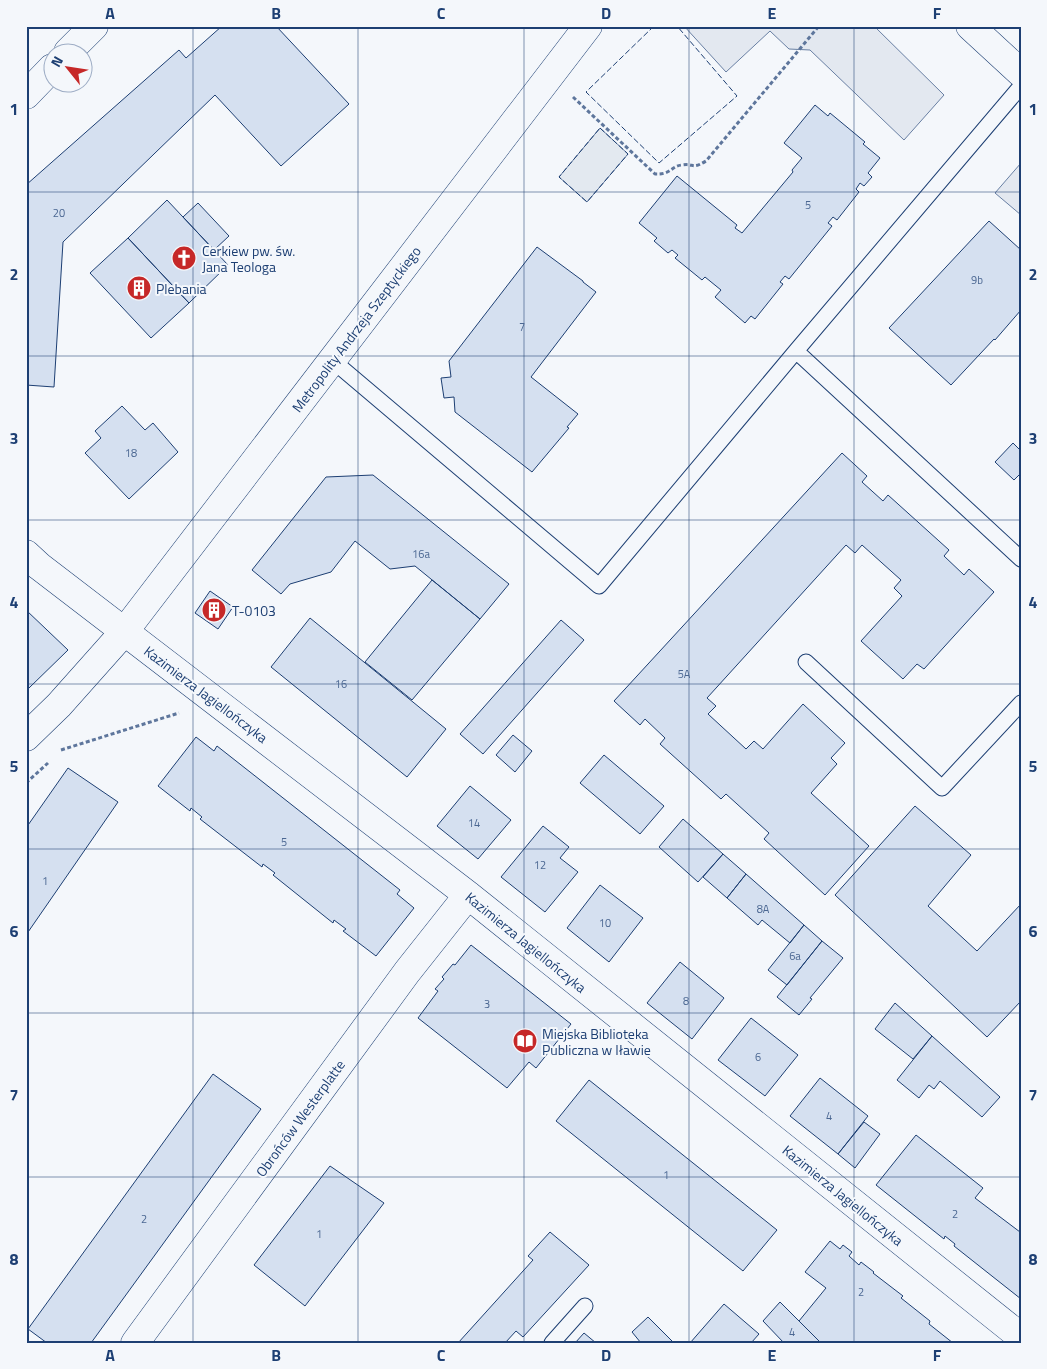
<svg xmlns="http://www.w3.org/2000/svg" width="1047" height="1369" font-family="'Titillium Web',sans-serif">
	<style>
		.green { fill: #e3e9f0; stroke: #687fa3 }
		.parking { fill: #e3e8f0; stroke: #687fa3 }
		.building { fill: #d5e0f0; stroke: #1d3f73 }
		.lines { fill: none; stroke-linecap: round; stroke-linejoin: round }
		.lane-casing { stroke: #1d3f73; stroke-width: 17 }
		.street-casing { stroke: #1d3f73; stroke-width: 29 }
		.secondary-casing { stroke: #1d3f73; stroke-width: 29 }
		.path { stroke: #5e769c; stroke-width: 3; stroke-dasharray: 4 2.5; stroke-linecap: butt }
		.lane { stroke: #f4f7fb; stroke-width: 15 }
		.street { stroke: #f4f7fb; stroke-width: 28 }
		.secondary { stroke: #f4f7fb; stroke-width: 28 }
		.fence { stroke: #1d3f73; stroke-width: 1; stroke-dasharray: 6 2.5; stroke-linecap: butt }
		.grid { fill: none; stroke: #1d3f73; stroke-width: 1; stroke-opacity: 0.55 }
		.labels { text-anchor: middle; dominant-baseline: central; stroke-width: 4; stroke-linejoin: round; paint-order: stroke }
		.number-label { font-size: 11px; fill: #4b6792 }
		.poi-label { font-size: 14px; fill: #1d3f73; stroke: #f4f7fb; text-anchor: start }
		.street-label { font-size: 14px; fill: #1d3f73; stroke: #f4f7fb }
		.neatline { fill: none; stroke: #1d3f73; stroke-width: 2 }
		.grid-label { font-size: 16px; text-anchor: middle; font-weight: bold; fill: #1d3f73 }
	</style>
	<rect width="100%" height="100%" fill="#f4f7fb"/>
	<path class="green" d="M600,128L628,154L587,202L559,177Z"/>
	<path class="parking" d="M684,26H874L944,95L904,140L810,50L789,49L770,31L726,72Z
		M1021,163V215L995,193Z"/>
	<path class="building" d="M222,26H276L349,104L281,166L215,95L63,242L54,387L26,385V185L179,50L186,58Z
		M815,105L828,116L830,113L865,142L863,144L880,158L868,173L872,177L864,186L860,183L856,189L859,192L837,220L833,217L828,223L832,226L789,279L785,276L780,282L783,284L755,319L751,316L745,323L715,297L721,290L705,277L702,280L675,258L678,255L672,250L668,253L654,241L657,238L639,223L677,176L737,225L735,228L742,233L793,172L792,170L802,158L784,143Z
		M167,200L228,265L189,303L128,238Z
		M198,203L229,236L214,250L183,217Z
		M989,221L1021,250V310L995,340L994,339L951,385L889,328Z
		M128,238L189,303L151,338L90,273Z
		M537,247L583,281V282L596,292L531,377L578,414L567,427L569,428L532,472L455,412L454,397L444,398L441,378L451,377L449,361Z
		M122,406L145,430L153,423L178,452L129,499L85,453L101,438L95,431Z
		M1013,443L1021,451V473L1014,480L995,462Z
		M842,453L867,476L862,482L883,501L888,495L949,550L944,556L964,575L969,569L994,592L924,669L917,664L903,679L861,641L902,596L894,588L901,580L862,545L855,553L846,545L707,698L716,706L708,714L746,749L754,741L763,749L803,704L845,743L831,758L837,764L811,793L869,846L825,895L764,839L769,833L726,794L721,799L660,744L665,738L645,719L640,725L614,701Z
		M373,475L509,584L480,619L415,566L390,569L355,541L331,572L290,584L281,594L252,570L326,477Z
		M432,580L480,619L412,700L365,662Z
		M210,591L233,607L218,629L195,613Z
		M26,610L68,650L29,688L26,685Z
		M310,618L446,729L407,777L271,667Z
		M561,620L584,640L483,754L460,734Z
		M513,735L532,751L515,772L496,755Z
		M196,737L214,751L217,746L400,890L397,894L414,908L376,956L343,931L346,929L334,920L333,923L273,875L275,873L263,864L262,867L200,819L202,817L191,808L190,811L158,786Z
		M604,755L664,806L640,834L580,783Z
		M68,768L118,802L26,935V828Z
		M470,786L511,820L478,859L437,826Z
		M915,806L971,855L928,906L977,951L1021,904V1001L987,1037L835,895Z
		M683,819L723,854L698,882L659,847Z
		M543,826L569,847L560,858L578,872L545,912L501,877Z
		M723,854L746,874L727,898L703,877Z
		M746,874L804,925L790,943L762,920L758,925L727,898Z
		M600,885L643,918L609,962L567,928Z
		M804,925L822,941L787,985L768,970Z
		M822,941L843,958L810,998L812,999L799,1015L777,997Z
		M471,945L571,1024L536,1068L529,1062L507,1088L418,1018L438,991L435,989L444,979L442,977L453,964L455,965Z
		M680,962L724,998L692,1039L647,1003Z
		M895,1003L932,1036L913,1059L875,1029Z
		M751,1018L798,1055L765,1096L718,1060Z
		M932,1036L1000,1097L982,1117L940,1081L934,1089L929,1085L919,1098L897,1080Z
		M213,1074L261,1109L91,1343H47L28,1329Z
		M820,1078L868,1116L838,1154L790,1116Z
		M589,1080L777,1230L743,1271L556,1121Z
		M864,1122L880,1134L855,1168L838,1154Z
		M916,1135L983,1188L975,1198L1020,1232L1021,1231V1299L954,1246L955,1244L945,1236L944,1239L876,1185Z
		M330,1166L384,1203L305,1306L254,1265Z
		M550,1232L589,1265L523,1337L516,1331L505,1343H458L533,1260L528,1256Z
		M830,1241L840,1249L843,1245L852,1252L849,1256L859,1265L861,1262L874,1272L873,1273L903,1296L901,1298L930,1321L929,1324L953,1343H821L799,1321L826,1288L805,1272Z
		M780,1302L821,1343H784L763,1321Z
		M724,1304L759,1334L751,1343H690Z
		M648,1317L674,1343H641L632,1332Z
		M584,1333L596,1343H575Z"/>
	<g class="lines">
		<defs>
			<path id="lane" d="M796,351L1021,559
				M332,360L599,586L796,351L1021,86
				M806,662L942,788L1021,703
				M552,1343L585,1306"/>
			<path id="street" d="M68,52L94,26
				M26,95L52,68
				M26,554L39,566L468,895L1021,1337
				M135,1343L407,972L468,895"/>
			<path id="secondary" d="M970,26L1021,73
				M26,737L59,705L124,632L588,26"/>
		</defs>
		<use href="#lane" class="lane-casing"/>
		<use href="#street" class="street-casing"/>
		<use href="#secondary" class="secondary-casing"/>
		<path class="path" d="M573,97L655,174C671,175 671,166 682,165C695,163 691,170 706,161L819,26
			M61,750L179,713
			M26,783L48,763"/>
		<use href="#lane" class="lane"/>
		<use href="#street" class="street"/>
		<use href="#secondary" class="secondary"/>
		<path class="fence" d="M654,26L586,92L659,163L737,96L677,26
			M600,128L628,154L587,202L559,177Z"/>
	</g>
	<path class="grid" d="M193,26V1343M358,26V1343M524,26V1343M689,26V1343M854,26V1343M26,192H1021M26,356H1021M26,520H1021M26,684H1021M26,849H1021M26,1013H1021M26,1177H1021"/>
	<defs>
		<symbol id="church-disc" viewBox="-11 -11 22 22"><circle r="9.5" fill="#c62828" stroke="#f4f7fb"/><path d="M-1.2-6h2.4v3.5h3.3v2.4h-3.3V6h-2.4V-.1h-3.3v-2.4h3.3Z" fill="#fff"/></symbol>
		<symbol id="building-disc" viewBox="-11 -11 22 22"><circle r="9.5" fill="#c62828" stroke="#f4f7fb"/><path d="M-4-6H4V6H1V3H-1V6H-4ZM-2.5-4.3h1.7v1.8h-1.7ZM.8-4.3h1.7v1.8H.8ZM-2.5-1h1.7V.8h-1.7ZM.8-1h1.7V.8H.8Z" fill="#fff"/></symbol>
		<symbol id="library-disc" viewBox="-11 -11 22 22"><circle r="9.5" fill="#c62828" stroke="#f4f7fb"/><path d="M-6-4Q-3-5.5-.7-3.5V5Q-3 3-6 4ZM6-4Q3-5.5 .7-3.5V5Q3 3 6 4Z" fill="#fff"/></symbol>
	</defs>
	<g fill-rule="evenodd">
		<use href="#church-disc" x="170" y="244" width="28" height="28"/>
		<use href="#building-disc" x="125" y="274" width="28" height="28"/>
		<use href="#building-disc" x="200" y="596" width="28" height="28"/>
		<use href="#library-disc" x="511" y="1027" width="28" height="28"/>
	</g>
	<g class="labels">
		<g class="number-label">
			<text x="808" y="205">5</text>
			<text x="59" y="213">20</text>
			<text x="977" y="280">9b</text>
			<text x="522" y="327">7</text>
			<text x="131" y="453">18</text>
			<text x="421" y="554">16a</text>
			<text x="684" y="674">5A</text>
			<text x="341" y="684">16</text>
			<text x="474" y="823">14</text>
			<text x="284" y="842">5</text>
			<text x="540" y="865">12</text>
			<text x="45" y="881">1</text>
			<text x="763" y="909">8A</text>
			<text x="605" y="923">10</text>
			<text x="795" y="956">6a</text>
			<text x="686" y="1001">8</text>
			<text x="487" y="1004">3</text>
			<text x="758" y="1057">6</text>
			<text x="829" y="1116">4</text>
			<text x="666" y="1175">1</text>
			<text x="955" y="1214">2</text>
			<text x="144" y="1219">2</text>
			<text x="319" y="1234">1</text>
			<text x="861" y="1292">2</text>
			<text x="792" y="1332">4</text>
		</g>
		<g class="poi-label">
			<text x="202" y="250">Cerkiew pw. św.<tspan x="202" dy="16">Jana Teologa</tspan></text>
			<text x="156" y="288">Plebania</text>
			<text x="232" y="610">T-0103</text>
			<text x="542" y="1033">Miejska Biblioteka<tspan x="542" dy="16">Publiczna w Iławie</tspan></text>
		</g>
		<g class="street-label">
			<text transform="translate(356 329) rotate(-53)">Metropolity Andrzeja Szeptyckiego</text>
			<text transform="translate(206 694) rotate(37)">Kazimierza Jagiellończyka</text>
			<text transform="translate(526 942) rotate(39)">Kazimierza Jagiellończyka</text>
			<text transform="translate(300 1118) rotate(-54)">Obrońców Westerplatte</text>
			<text transform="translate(843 1195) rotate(39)">Kazimierza Jagiellończyka</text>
		</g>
	</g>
	<rect width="1047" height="1369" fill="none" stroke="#f4f7fb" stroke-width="55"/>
	<g transform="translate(68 68) rotate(300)"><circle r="24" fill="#f4f7fb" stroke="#9eadc5"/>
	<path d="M0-4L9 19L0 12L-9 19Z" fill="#c62828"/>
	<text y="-8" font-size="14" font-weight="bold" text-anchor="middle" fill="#1d3f73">N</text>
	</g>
	<rect x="28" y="28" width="992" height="1314" class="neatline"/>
	<g class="grid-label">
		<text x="110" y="19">A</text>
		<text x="276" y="19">B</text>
		<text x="441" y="19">C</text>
		<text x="606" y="19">D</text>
		<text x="772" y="19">E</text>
		<text x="937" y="19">F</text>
		<text x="14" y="115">1</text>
		<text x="1033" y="115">1</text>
		<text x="14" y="280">2</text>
		<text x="1033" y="280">2</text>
		<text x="14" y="444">3</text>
		<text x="1033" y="444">3</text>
		<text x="14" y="608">4</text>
		<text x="1033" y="608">4</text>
		<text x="14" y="772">5</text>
		<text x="1033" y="772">5</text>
		<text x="14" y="937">6</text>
		<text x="1033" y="937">6</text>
		<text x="14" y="1101">7</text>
		<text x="1033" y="1101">7</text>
		<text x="14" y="1265">8</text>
		<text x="1033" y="1265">8</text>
		<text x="110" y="1361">A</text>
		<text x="276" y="1361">B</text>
		<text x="441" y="1361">C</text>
		<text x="606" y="1361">D</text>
		<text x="772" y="1361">E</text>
		<text x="937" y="1361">F</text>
	</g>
</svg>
